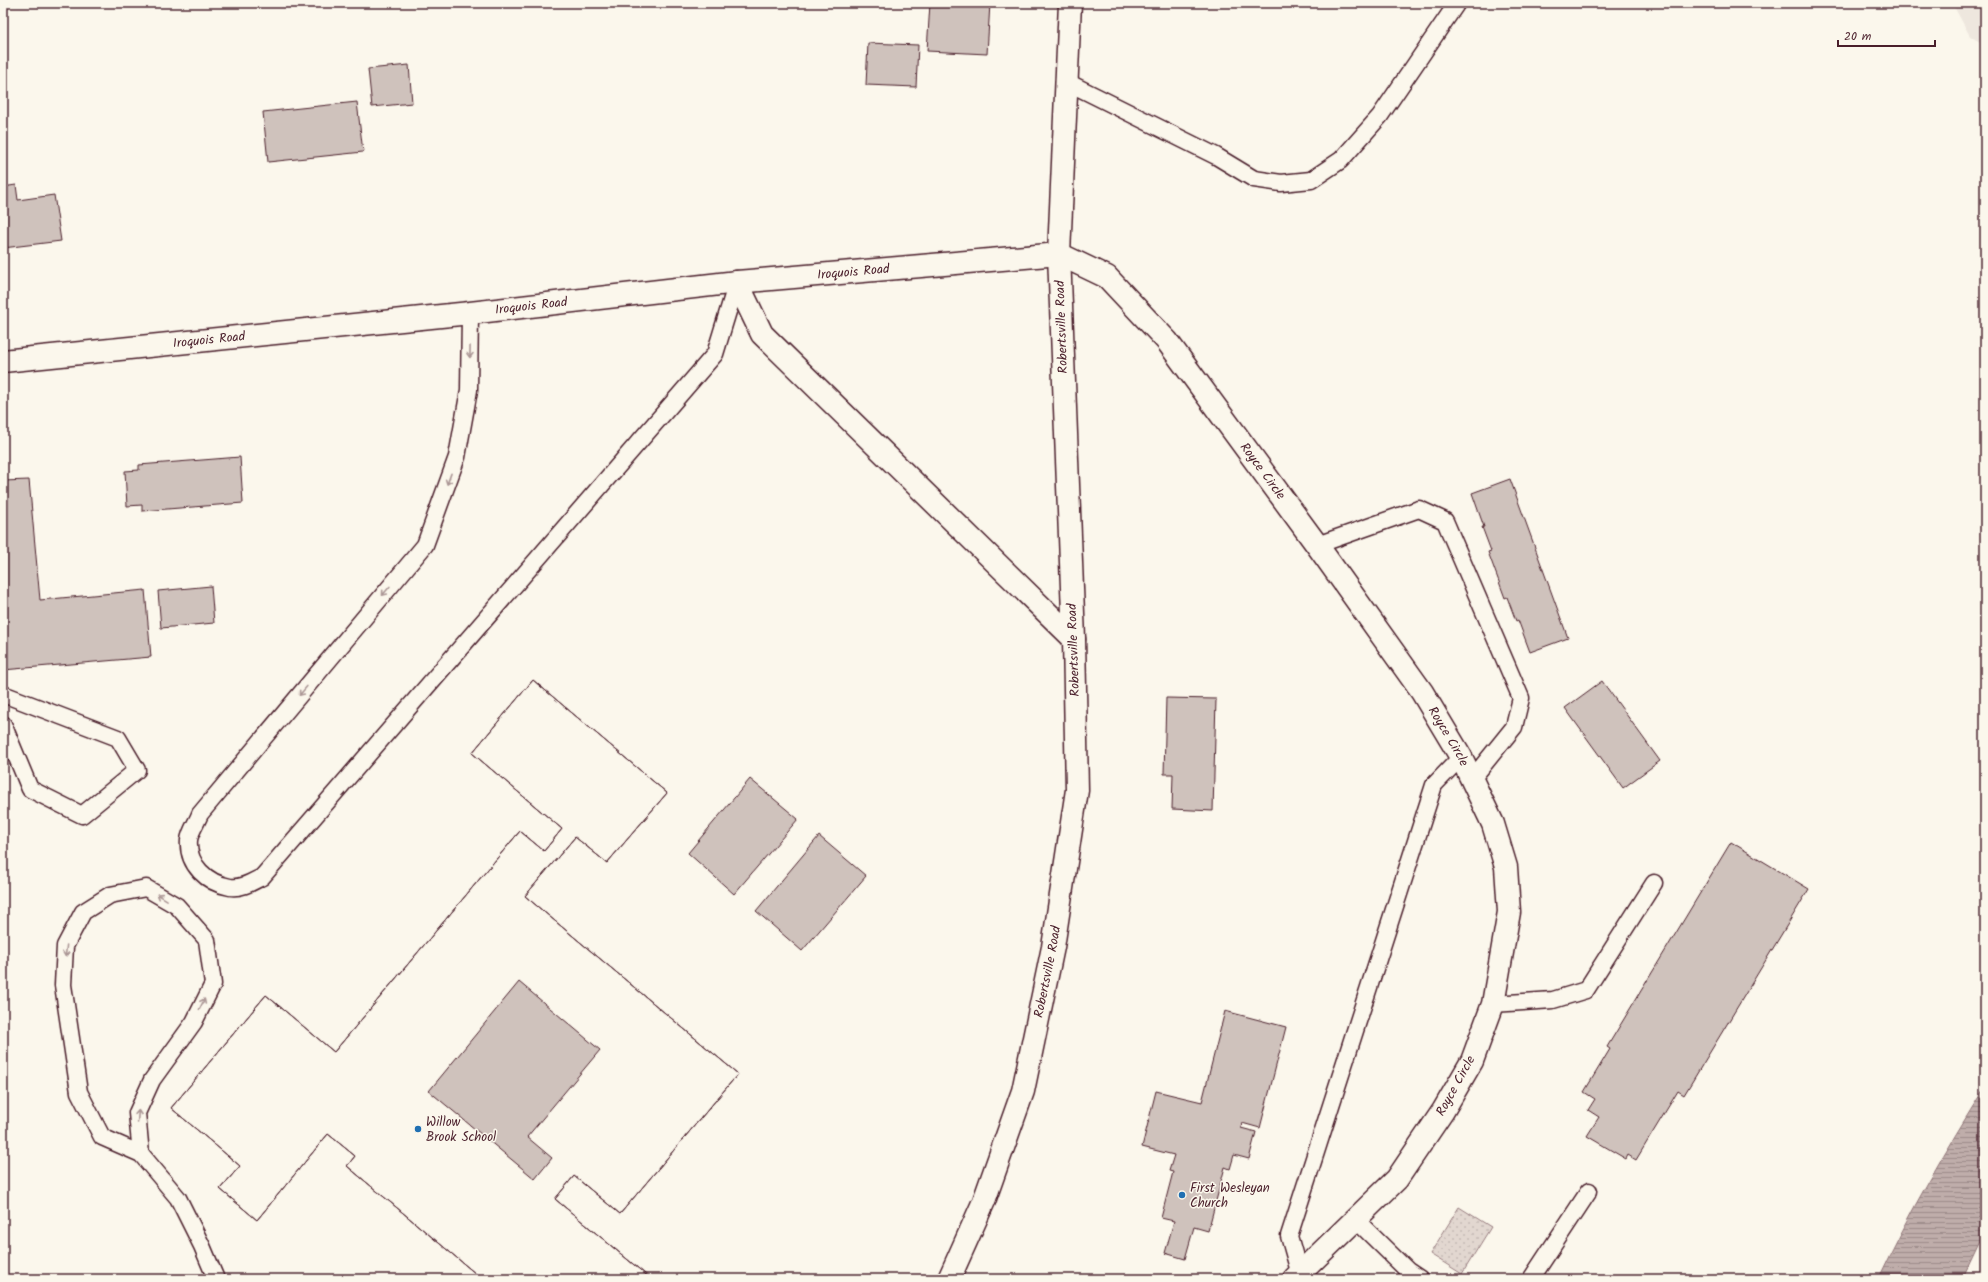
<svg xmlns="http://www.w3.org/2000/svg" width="1988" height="1282" font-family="Kalam,sans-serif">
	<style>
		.built { fill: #eee7de }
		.grass { fill: url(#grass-dots); stroke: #967b7e }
		.water { fill: url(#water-rules); stroke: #907477 }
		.building { fill: #cfc2bc; stroke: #4a1f2b; fill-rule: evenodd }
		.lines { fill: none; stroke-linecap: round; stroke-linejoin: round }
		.lane-casing { stroke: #4a1f2b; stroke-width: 19 }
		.street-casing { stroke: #4a1f2b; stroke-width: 25 }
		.secondary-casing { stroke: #4a1f2b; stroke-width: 25 }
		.lane { stroke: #fbf7ec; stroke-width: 16 }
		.street { stroke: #fbf7ec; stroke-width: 22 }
		.secondary { stroke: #fbf7ec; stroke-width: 22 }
		.oneway { stroke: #ab9695 }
		.poi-dot { fill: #1f6fb2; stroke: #fbf7ec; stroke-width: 1.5 }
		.labels { text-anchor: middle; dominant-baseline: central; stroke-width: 3; stroke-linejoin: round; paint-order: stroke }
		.street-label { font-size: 13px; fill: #4a1f2b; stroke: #fbf7ec }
		.poi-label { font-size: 13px; fill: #4a1f2b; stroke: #fbf7ec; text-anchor: start }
	</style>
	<defs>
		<pattern id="grass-dots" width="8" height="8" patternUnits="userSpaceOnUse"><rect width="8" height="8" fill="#e2d7d0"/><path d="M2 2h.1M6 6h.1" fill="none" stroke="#c3b8b3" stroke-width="1.8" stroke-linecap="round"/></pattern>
		<pattern id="water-rules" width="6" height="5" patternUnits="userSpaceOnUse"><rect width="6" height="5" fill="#bfadaa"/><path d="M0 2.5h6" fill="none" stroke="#9d8c8b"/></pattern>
	</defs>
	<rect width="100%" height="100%" fill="#fbf7ec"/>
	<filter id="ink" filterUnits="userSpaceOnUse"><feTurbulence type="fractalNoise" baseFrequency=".025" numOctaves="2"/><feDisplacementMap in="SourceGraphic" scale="8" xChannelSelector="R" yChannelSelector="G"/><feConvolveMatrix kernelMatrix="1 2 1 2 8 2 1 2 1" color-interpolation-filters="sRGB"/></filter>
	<g filter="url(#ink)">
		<path class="built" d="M1952,3H1985V45L1970,36Z"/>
		<path class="grass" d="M1459,1207L1491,1227L1462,1274L1430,1254Z"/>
		<path class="water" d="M1985,1087V1233L1963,1279H1878C1909,1213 1946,1149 1985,1087Z"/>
		<path class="building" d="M930,3H990L987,54L927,51Z
			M868,43L918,45L916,87L866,85Z
			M409,65L412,103L372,107L368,69Z
			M357,102L363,152L268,162L263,112Z
			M16,185L18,200L54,195L61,241L3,248V187Z
			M240,457L243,503L142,511V505L127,506L125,471L139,470V465Z
			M1510,479L1568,638L1530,652L1518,620L1516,621L1507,597L1505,598L1488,552L1491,551L1482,527H1484L1472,493Z
			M29,480L40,600L145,590L151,657L3,670V481Z
			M211,586L214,623L161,628L158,591Z
			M533,680L667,793L607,863L575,837L525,896L738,1074L620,1214L574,1176L555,1199L651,1279H482L347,1166L355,1156L328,1134L257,1220L220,1189L240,1166L171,1108L266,995L334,1052L520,831L544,851L562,829L472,753ZM519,982L600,1050L527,1137L552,1158L535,1179L429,1091Z
			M533,680L667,793L607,863L575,837L525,896L738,1074L620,1214L574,1176L555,1199L651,1279H482L347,1166L355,1156L328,1134L257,1220L220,1189L240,1166L171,1108L266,995L334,1052L520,831L544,851L562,829L472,753Z
			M1602,681L1660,761L1623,788L1565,708Z
			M1166,698L1216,699L1213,811L1172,809L1173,774H1164Z
			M750,779L798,819L734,894L688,853Z
			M819,836L866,876L802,951L756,911Z
			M1731,842L1809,889L1684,1095L1678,1091L1636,1160L1628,1155L1626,1159L1587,1136L1599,1117L1588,1110L1595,1099L1584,1092L1610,1049L1607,1047Z
			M1225,1011L1286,1027L1260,1128L1242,1123L1241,1128L1256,1132L1249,1159L1234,1155L1230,1169L1225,1167L1208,1231L1194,1227L1185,1259L1165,1253L1174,1221L1161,1218L1173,1172L1169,1171L1174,1155L1142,1147L1156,1091L1202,1102Z"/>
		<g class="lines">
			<defs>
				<path id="lane" d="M1067,82L1216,156L1254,179L1281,183L1311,180L1341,160L1380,116L1457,3
					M470,313L469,390L457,457L425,545L200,814C197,822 190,832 189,840C187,865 207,883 230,887C241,889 252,882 262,877L715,354L737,282
					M1317,545L1419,509L1445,521L1521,698L1514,727L1472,779
					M3,694L118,738L137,770L82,815L30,789L3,724
					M1493,1004L1553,1000L1586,990L1654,883
					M141,1154L137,1113L152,1080L194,1022L213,984L207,940L177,906L146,888L110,895L83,912L65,946L63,985L79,1092L102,1137L141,1154L178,1198L202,1246L216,1279
					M1356,1220L1408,1271L1420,1279
					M1300,1275L1289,1236L1434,785L1461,757
					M1531,1279L1589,1191"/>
				<g id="street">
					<path d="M737,282L762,334L1074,639"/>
					<path id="s1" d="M3,361L470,313L737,282L1059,254L1107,277L1167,341L1317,545L1422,692L1461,757L1493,824L1506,867L1509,912L1493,1004L1472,1061L1443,1111L1397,1179L1294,1279"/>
				</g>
				<g id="secondary">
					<path id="s2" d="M949,1279L984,1201L1023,1091L1053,947L1077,790L1074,639L1059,254L1070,3"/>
				</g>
			</defs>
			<use href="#lane" class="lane-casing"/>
			<use href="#street" class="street-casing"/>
			<use href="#secondary" class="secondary-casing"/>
			<use href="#lane" class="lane"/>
			<use href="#street" class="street"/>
			<use href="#secondary" class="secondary"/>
		</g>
		<defs><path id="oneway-shaft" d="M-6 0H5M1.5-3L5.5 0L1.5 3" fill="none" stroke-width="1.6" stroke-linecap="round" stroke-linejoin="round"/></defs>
		<g class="oneway">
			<use href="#oneway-shaft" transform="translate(470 352) rotate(91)"/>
			<use href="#oneway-shaft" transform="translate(449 479) rotate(110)"/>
			<use href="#oneway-shaft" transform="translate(386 591) rotate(130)"/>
			<use href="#oneway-shaft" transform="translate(303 691) rotate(130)"/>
			<use href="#oneway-shaft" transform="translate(162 897) rotate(-149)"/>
			<use href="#oneway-shaft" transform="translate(66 951) rotate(96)"/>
			<use href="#oneway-shaft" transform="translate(202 1004) rotate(-64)"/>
			<use href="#oneway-shaft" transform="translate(138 1116) rotate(-86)"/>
		</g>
	</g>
	<g class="poi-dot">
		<circle cx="418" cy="1129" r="4"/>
		<circle cx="1182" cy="1195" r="4"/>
	</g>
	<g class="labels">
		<g class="street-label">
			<text stroke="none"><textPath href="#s1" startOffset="855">Iroquois Road</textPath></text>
			<text stroke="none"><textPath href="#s1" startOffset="531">Iroquois Road</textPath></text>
			<text transform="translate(1062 327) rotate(-92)">Robertsville Road</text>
			<text stroke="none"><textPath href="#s1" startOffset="207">Iroquois Road</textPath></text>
			<text stroke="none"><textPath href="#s1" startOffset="1364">Royce Circle</textPath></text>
			<text transform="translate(1074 650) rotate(-92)">Robertsville Road</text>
			<text stroke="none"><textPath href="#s1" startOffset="1688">Royce Circle</textPath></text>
			<text stroke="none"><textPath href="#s2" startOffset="324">Robertsville Road</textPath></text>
			<text transform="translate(1456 1086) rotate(-61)">Royce Circle</text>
		</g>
		<g class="poi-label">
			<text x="426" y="1122">Willow<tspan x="426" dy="15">Brook School</tspan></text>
			<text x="1190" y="1188">First Wesleyan<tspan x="1190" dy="15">Church</tspan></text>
		</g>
	</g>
	<rect width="1988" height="1282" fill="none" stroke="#fbf7ec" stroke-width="16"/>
	<rect x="8" y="8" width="1972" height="1266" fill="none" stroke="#4a1f2b" stroke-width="1.5" filter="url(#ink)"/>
	<path d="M1838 40v6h97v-6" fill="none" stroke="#4a1f2b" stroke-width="2"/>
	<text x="1844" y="40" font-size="12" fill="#4a1f2b" stroke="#fbf7ec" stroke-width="3" paint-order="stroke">20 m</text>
</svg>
